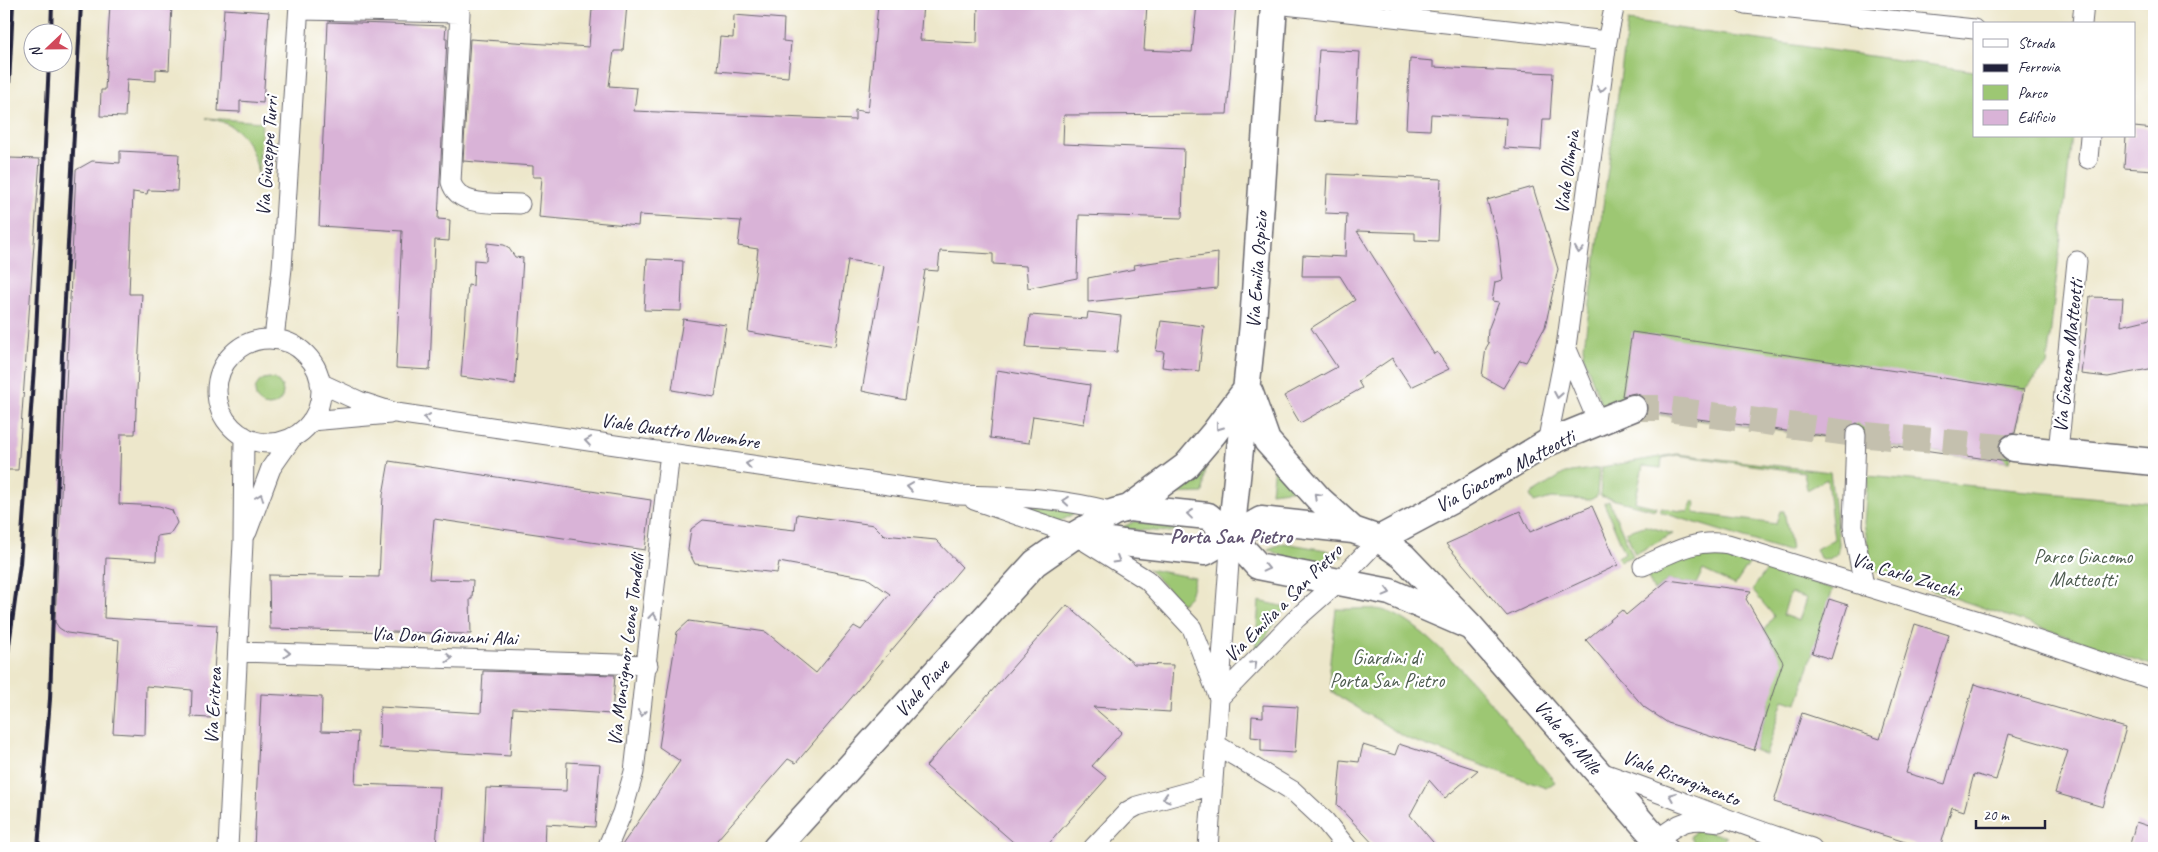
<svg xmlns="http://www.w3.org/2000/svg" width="2158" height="852" font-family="Caveat,sans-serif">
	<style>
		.green { fill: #9dc773; stroke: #607457; fill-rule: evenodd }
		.building { fill: #d9b3d7 }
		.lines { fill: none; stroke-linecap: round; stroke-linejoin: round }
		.secondary-tunnel { stroke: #c4c0ae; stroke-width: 26; stroke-dasharray: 26 13; stroke-linecap: butt }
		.street-casing { stroke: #69676d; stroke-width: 21 }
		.secondary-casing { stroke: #69676d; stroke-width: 29 }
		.street { stroke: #fff; stroke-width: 19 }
		.secondary { stroke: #fff; stroke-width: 26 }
		.rail { stroke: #22223b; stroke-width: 4 }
		.oneway { stroke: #9c9ca7 }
		.labels { text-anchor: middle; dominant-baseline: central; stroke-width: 4.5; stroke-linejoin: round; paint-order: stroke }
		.street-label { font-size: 20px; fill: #22223b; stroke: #fff }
		.park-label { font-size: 20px; fill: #4d5c4f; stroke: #fff }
		.neighbourhood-label { font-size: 21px; font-weight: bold; fill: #625572; stroke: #fff }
	</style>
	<rect width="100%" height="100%" fill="#fff"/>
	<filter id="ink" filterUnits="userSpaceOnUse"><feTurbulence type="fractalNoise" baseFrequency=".02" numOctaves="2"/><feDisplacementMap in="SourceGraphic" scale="10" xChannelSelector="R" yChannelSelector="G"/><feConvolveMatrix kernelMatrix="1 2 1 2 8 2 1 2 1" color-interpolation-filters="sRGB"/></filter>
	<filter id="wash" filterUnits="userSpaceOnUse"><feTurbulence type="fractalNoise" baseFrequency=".0096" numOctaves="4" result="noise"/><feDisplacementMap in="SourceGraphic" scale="20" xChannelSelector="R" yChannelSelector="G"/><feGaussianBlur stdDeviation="1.12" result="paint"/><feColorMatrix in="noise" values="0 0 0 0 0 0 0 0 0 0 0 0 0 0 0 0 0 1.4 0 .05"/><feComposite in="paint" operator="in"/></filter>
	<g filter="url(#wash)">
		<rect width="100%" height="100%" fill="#ede7cb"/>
		<path class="green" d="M1628,21L1974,71V136H2072L2047,365L2024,391L2009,462L1602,407L1583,354Z
			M206,118L262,122L258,174C253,144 239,122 206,118Z
			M255 392a14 14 0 1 1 28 0a14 14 0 1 1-28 0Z
			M1677,454L1830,472L1839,543L1838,553L1828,560L1820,558L1816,549L1834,539L1827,479L1807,490L1804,472L1677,455L1662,458L1661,468L1643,466L1635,502L1656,507L1655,510L1600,496L1602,467Z
			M1207,456L1203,493L1164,494Z
			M1274,464L1297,489L1271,492Z
			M1599,468L1597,496L1590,500L1551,498L1534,503L1530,495L1565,473Z
			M1868,476L2154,503V666L1875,571L1872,567L1864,523Z
			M1693,500L1695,502L1694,513L1776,524L1780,511H1784L1791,549L1787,551L1660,512L1661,508L1688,512Z
			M988,501L1076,512L1058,523Z
			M1609,501L1633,556L1620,561L1618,557L1625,553L1604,503Z
			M1135,521L1192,527L1170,532L1119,529Z
			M1644,526H1647L1673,534L1635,554L1626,532Z
			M1284,543L1326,550L1344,556C1317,563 1293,563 1268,549Z
			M1722,552L1751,561L1735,585L1703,570L1696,584L1668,580L1654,591L1647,575L1680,561Z
			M1768,568L1833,589L1797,704L1783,700L1766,755L1754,750L1769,705L1770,676L1777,651L1764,630L1774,616L1752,590ZM1790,593L1806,598L1799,621L1783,615Z
			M1148,569L1195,578L1190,596L1182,604Z
			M1259,601L1286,607L1255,653Z
			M1336,609C1350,610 1368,607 1382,610C1433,621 1520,740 1555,782L1546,788L1408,739L1332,692L1329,669Z
			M1695,831H1706L1727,837L1712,848H1698L1690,837Z"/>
		<g id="blocks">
			<path class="building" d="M110,4H172L169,70L156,69V81L127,79L125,117L100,116L101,90H105Z
				M595,4H627L623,51H614L609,86L637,88L634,111L855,120V110L868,112L878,4H923L920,40L977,43L978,4H1147L1144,50L1192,52L1197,4H1236L1227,114L1064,115L1063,144L1184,149L1182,218L1079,215L1077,278L1028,288L1026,266L993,264V254L940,251L938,271L925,270L905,400L862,391L884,266L848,260L835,346L748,332L758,249L738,246L741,221L639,215L638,226L539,217L542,177H533V166L463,161L470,39L589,47L592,9H595Z
				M224,9L269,12L263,103L240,101V112L218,111Z
				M734,15L784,19L783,41L791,42L788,77L717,71L720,37L733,38Z
				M328,22L446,26L445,38H447L438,219L450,220L449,241L435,240L430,370L396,368L402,231L319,226Z
				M1319,50L1360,52L1356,123L1314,121Z
				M1410,59L1433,61V67L1553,73L1550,119H1543L1541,150L1504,148L1506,118L1431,114L1430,130L1406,129Z
				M2134,127L2154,129V170L2124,168L2126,136H2134Z
				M120,151L179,154L177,191L148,190L147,194L133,192L129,294H142L138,369L135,434H121L119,504L159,506L172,510L177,523L170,534L157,536L156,561L106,558L104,618L217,625L211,718L191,717L192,690L146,686L145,735L113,733L119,640L67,633L59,628L55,622L76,170L92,161L120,163Z
				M9,158L40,159L18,470H4V244Z
				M1327,174L1441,179L1438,241L1415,240V233L1357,231L1434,354L1437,352L1449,369L1411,387L1392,358L1358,381L1362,388L1300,423L1284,396L1337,367L1311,328L1355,300L1340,276H1302L1303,255L1345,257L1347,214L1325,213Z
				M1533,187L1558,269L1545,327L1526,362L1520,360L1503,388L1482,376L1486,348L1489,343L1487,342L1488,330L1499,302L1492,301L1495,282L1503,280L1498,240L1487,200Z
				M487,243L504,245L508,247L515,257L523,258L515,384L461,377L468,285L473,286L474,260L486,261Z
				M1218,253L1217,288L1088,302V278L1135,269L1134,265Z
				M647,259L683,261L681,311L644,310Z
				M2090,297L2123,298L2121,326L2154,318V368L2108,377L2081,374Z
				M1088,312L1121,316L1117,352L1026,347L1030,315L1087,319Z
				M683,319L726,325L715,397L672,390Z
				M1161,321L1204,326L1199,371L1162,367L1164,352L1156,351Z
				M1632,332L2024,390L2015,433L2006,435L2001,439L1998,446L2000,455L2008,462L1867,442L1866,429L1857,423L1847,428L1845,439L1647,412V403L1642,396L1635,393L1622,396Z
				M997,370L1090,385L1084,424L1033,416L1029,443L990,438Z
				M389,461L651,500L645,550L434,519L429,579L473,580L472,599H470L471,634L270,629L269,575L379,577L383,495Z
				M1592,506L1618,565L1507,616L1446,544L1520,511L1530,532Z
				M797,514L874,525L884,535L936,540L962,567L796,763L788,759L710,848H620L680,761L659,747L677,632L689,621L766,632L816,673L854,626L861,630L890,594L867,578L779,562L777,573L695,564L688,550L691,529L703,520L795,530Z
				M1668,580L1751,591L1746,599L1783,662L1754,750L1668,723L1644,707L1586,640L1622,610L1626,615Z
				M1829,599L1848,605L1831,659L1812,653Z
				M1067,605L1134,664L1173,665L1170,712L1093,707L1122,732L1092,766L1107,778L1045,848H1020L926,766Z
				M1915,624L1949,635L1906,773L1945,784L1974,684L2126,728L2103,807L2055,793L2068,751L2009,734L1996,780L1974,774L1964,811L1952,807L1940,848H1925L1774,802L1802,713L1880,739Z
				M483,671L615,675L612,714L513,708L510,756L379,748L380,707L481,713Z
				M261,694L322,697L321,731L358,732L355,784L440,787L436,848H254Z
				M1263,705L1298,707L1295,753L1261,751V738L1251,737L1252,716L1263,717Z
				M1399,744L1478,770L1445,798L1429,780L1410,815L1438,848H1377L1337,805L1341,760L1359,762L1363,745L1395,755Z
				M567,762L600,764L595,827L546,824L545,848H483L486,788L566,791Z
				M2136,822L2154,828V848H2129Z"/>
		</g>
	</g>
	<g filter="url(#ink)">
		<use href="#blocks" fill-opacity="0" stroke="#69676d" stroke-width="1"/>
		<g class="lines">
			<path class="secondary-tunnel" d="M1633,408H1659L1856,434L2013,448"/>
			<defs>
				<path id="street" d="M1276,4L1607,41
					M1745,4L1974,29
					M299,10L460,13L451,182C459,209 498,202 520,204
					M2082,24L2084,4
					M2088,159L2090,136
					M274,339L282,268L299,4
					M217 391a52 52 0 1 1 104 0a52 52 0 1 1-104 0Z
					M1566,347L1598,422
					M320,383L359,401L396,413L958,495C1011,496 1063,498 1114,512
					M311,421L390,414
					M1856,434L1853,526L1864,586
					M1547,443L1566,347L1607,41L1615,4
					M2058,452L2077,261
					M974,500L1075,535L1147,580L1192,628L1219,698
					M247,532L271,468L292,438
					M1643,566C1671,553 1696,538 1728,544L1989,624L2154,680
					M238,652L648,665
					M1219,698L1297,618L1339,581L1379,539
					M1215,744L1293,791L1325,821L1347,848
					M1597,771C1670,795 1739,826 1812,848
					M1657,840C1680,821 1690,817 1719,822
					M228,848L243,542L244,436
					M607,848L622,813L634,772L670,452
					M1093,848L1128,811L1137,806L1213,785
					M1208,848L1231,536"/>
				<path id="secondary" d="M1250,393L1267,441L1319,499L1353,530
					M2013,448L2154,462
					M1129,508L1186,466L1214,433L1246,390
					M1075,535L1123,543L1205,552L1261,520L1353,530L1379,539L1403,556L1471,627L1664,848
					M1231,536L1253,324L1274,4
					M1379,539L1456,498L1547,443L1633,408
					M776,848L1035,563L1075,535L1114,512L1129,508L1208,516L1231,536L1258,566L1390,592L1471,627"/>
			</defs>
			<use href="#street" class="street-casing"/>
			<use href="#secondary" class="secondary-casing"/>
			<use href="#street" class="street"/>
			<use href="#secondary" class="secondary"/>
			<path class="rail" d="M51,32L52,4
				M4,186L13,4
				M4,682L20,564L35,353L49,62
				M38,848L50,699L62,355L81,4"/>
		</g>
		<defs><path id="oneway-chevron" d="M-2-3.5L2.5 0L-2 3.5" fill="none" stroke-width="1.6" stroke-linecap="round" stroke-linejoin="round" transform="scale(1.25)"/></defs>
		<g class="oneway">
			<use href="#oneway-chevron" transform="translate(1601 89) rotate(98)"/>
			<use href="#oneway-chevron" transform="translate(1579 250) rotate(98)"/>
			<use href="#oneway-chevron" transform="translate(1558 395) rotate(100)"/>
			<use href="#oneway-chevron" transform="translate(427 418) rotate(-172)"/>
			<use href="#oneway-chevron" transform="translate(1219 427) rotate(126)"/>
			<use href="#oneway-chevron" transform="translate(588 441) rotate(-172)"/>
			<use href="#oneway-chevron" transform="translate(749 464) rotate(-172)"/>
			<use href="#oneway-chevron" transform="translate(910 487) rotate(-172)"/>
			<use href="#oneway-chevron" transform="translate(1317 496) rotate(-135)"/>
			<use href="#oneway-chevron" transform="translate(260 497) rotate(-69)"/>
			<use href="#oneway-chevron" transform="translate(1066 501) rotate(-175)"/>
			<use href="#oneway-chevron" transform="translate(1190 514) rotate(-173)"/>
			<use href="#oneway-chevron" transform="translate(1117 560) rotate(31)"/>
			<use href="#oneway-chevron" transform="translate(1266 568) rotate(13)"/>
			<use href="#oneway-chevron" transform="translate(1387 592) rotate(15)"/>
			<use href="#oneway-chevron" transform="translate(653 616) rotate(-84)"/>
			<use href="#oneway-chevron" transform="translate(287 653) rotate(2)"/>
			<use href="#oneway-chevron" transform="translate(449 658) rotate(2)"/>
			<use href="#oneway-chevron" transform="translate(1254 664) rotate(-45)"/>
			<use href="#oneway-chevron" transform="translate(642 713) rotate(97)"/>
			<use href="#oneway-chevron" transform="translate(1672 796) rotate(-158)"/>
			<use href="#oneway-chevron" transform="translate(1166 798) rotate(164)"/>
		</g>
	</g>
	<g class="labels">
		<g class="street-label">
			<text transform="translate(267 156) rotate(-86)">Via Giuseppe Turri</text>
			<text transform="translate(1567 172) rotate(-82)">Viale Olimpia</text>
			<text transform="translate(1257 270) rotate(-86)">Via Emilia Ospizio</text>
			<text transform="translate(2068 356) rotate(-84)">Via Giacomo Matteotti</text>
			<text transform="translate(680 431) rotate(8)">Viale Quattro Novembre</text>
			<text transform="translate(1505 471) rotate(-28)">Via Giacomo Matteotti</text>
			<text transform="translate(1906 575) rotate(17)">Via Carlo Zucchi</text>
			<text transform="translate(1283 603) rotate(-45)">Via Emilia a San Pietro</text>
			<text transform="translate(444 636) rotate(2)">Via Don Giovanni Alai</text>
			<text transform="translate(626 650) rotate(-83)">Via Monsignor Leone Tondelli</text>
			<text transform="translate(922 688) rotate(-48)">Viale Piave</text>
			<text transform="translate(213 706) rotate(-87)">Via Eritrea</text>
			<text transform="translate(1568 737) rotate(49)">Viale dei Mille</text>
			<text transform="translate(1681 778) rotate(21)">Viale Risorgimento</text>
		</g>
		<g class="park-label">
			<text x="2083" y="556">Parco Giacomo<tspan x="2083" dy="23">Matteotti</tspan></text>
			<text x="1387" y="657">Giardini di<tspan x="1387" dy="23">Porta San Pietro</tspan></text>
		</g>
		<g class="neighbourhood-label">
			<text x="1231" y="536">Porta San Pietro</text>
		</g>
	</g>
	<rect width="2158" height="852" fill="none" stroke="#fff" stroke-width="20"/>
	<rect x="1973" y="22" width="162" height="115" fill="#ffffff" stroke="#a7a7b1"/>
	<rect x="1983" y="39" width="25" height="8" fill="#ffffff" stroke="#a7a7b1"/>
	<text x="2018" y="48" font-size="15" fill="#22223b">Strada</text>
	<rect x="1983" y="64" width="25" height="8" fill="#22223b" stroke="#a7a7b1"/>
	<text x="2018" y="72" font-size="15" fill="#22223b">Ferrovia</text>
	<rect x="1983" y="85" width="25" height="15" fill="#9dc773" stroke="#a7a7b1"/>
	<text x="2018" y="98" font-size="15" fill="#22223b">Parco</text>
	<rect x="1983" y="110" width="25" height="15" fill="#d9b3d7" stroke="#a7a7b1"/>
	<text x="2018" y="122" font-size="15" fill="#22223b">Edificio</text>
	<g transform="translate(48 48) rotate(248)"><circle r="24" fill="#ffffff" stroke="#a7a7b1"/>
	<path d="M0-4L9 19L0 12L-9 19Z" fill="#d1495b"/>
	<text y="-8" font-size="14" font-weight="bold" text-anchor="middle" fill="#22223b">N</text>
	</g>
	<path d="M1976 820v8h69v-8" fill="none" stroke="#22223b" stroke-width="2.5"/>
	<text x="1983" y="820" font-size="15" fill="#22223b" stroke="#ffffff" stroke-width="4" paint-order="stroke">20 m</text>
</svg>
